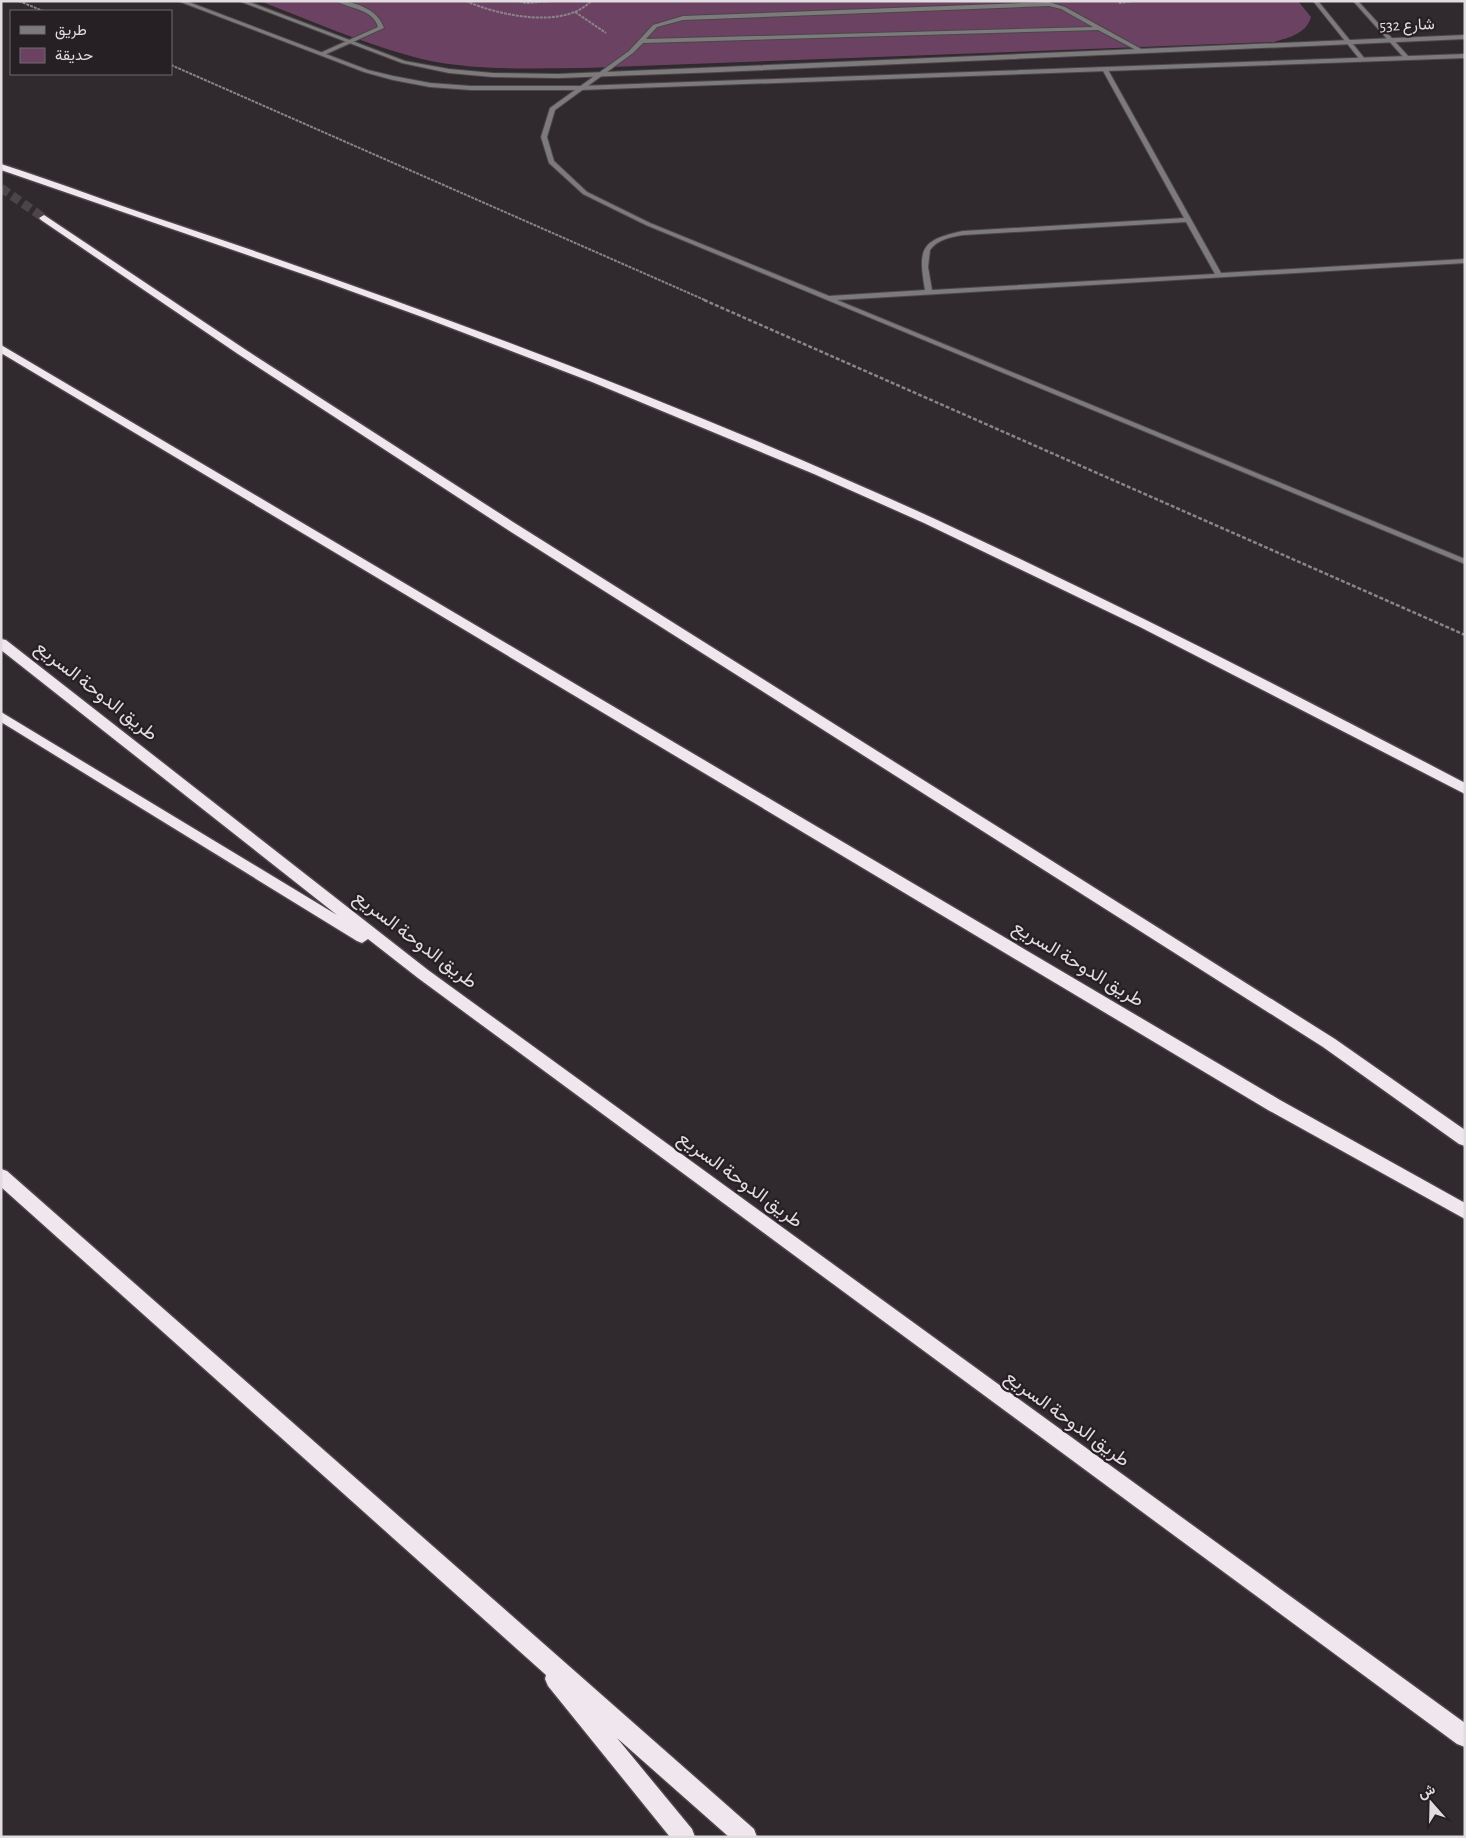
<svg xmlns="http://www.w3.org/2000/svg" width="1466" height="1838" font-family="'Alegreya Sans',Vazirmatn,sans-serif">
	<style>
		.green { fill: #6c4263 }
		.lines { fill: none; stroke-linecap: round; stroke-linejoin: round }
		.motorway-tunnel { stroke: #4b4449; stroke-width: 9; stroke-dasharray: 9 4.5; stroke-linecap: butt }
		.service-casing { stroke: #4c464a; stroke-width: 2 }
		.minor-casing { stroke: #4c464a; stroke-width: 2 }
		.tertiary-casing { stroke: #4c464a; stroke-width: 2 }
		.motorway-casing { stroke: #4c464a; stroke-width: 3 }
		.path-far1 { stroke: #8a8489; stroke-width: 2; stroke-dasharray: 3 1; stroke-linecap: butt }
		.path { stroke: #8a8489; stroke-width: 2.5; stroke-dasharray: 4 2; stroke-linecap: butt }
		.service { fill: #7d7a7c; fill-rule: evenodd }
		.minor { fill: #7d7a7c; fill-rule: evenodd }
		.tertiary { fill: #7d7a7c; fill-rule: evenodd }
		.motorway { fill: #f0e7ee; fill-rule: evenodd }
		.labels { text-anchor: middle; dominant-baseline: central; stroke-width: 4.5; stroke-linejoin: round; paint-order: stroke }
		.far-street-label { font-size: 16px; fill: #e1dce0; stroke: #262025 }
		.street-label { font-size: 19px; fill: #e1dce0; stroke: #262025 }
	</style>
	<rect width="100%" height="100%" fill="#30292e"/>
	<path class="green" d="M260,1H1298L1311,17C1306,34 1290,37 1274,42L585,68C526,68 464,72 407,55C357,41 309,20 260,1Z"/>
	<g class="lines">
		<path class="motorway-tunnel" d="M1,188L44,218"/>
		<defs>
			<path id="service" d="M336,1C354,1 378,9 384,28L324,55H320V53L378,27C373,9 350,9 336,1Z
				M1049,2L1065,7L1143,50L1138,51L1098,30L643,43L633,53L555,110L547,137L554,161L587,192L650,223L829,296L925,290C918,249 920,240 963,231L1184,218L1102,69L1107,68L1221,273L1465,259V263L837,300L1465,559V564L646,225L583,194L549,163L541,137L550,108L629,51L653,25L683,16ZM1049,6L1061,9L1093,27L646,39L657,27L683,20ZM1186,222L1215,274L932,290L928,267L930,250C938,239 951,237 963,235Z"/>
			<path id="minor" d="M1313,1H1318L1365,59V61H1361Z
				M1353,1H1358L1409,57V59H1405Z"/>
			<path id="tertiary" d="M178,1H186L368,70L393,76L430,83L471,86H580L1465,54V58L580,90H471L430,87L393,80L364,72Z
				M239,1H247L405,61L449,69L493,73L558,74L1465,35V39L719,72L558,78L493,77L449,73L402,63Z"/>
			<path id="motorway" d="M1,164C60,183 117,205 175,224C433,311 688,406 935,519C1114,602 1290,691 1465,783V794L1140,627L924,523L814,474L592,382L425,318L323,281L1,170Z
				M44,215L246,350L513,522L1335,1039L1465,1130V1146L1459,1144L1323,1047L505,528L238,354L41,220L39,218Z
				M1,345L1280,1100L1465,1203V1219L1268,1110L1,353Z
				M1,639L6,640L428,970L1465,1723V1747L1457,1744L418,978L368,939L362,943L357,941L1,722V712L337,915L1,650Z
				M1,1169L7,1171L754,1829L757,1837H729L617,1738L692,1829L695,1837H670L548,1686L545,1679L546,1675L1,1187Z"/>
		</defs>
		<use href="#service" class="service-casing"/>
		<use href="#minor" class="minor-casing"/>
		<use href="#tertiary" class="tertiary-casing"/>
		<use href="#motorway" class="motorway-casing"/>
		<path class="path-far1" d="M19,1L43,11
			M466,1C497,15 564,30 591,1
			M519,1L526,3L553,1
			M1119,3L1133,1
			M575,12L606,33
			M171,65L707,301"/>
		<path class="path" d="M704,300L1465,635"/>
		<use href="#service" class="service"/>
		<use href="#minor" class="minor"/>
		<use href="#tertiary" class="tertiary"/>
		<use href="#motorway" class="motorway"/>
	</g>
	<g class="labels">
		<g class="far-street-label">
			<text transform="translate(1407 25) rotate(-2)">شارع 532</text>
		</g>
		<g class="street-label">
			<text transform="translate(96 691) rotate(38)">طريق الدوحة السريع</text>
			<text transform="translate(415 940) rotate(37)">طريق الدوحة السريع</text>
			<text transform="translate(1078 964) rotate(31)">طريق الدوحة السريع</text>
			<text transform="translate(740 1180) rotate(36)">طريق الدوحة السريع</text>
			<text transform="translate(1067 1419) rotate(36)">طريق الدوحة السريع</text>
		</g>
	</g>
	<rect width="1466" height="1838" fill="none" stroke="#e1dce0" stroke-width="5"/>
	<rect x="10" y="10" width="162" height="65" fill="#262025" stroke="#716b70"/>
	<rect x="20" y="26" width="25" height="8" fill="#7d7a7c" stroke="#716b70"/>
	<text x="55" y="35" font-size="15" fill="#e1dce0">طريق</text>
	<rect x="20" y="48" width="25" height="15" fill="#6c4263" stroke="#716b70"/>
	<text x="55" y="60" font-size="15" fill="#e1dce0">حديقة</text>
	<g transform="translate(1431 1803) rotate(340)" stroke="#262025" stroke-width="4" paint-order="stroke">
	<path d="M0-4L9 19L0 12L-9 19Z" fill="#e1dce0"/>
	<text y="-8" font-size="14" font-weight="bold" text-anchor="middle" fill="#e1dce0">ش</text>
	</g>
</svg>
